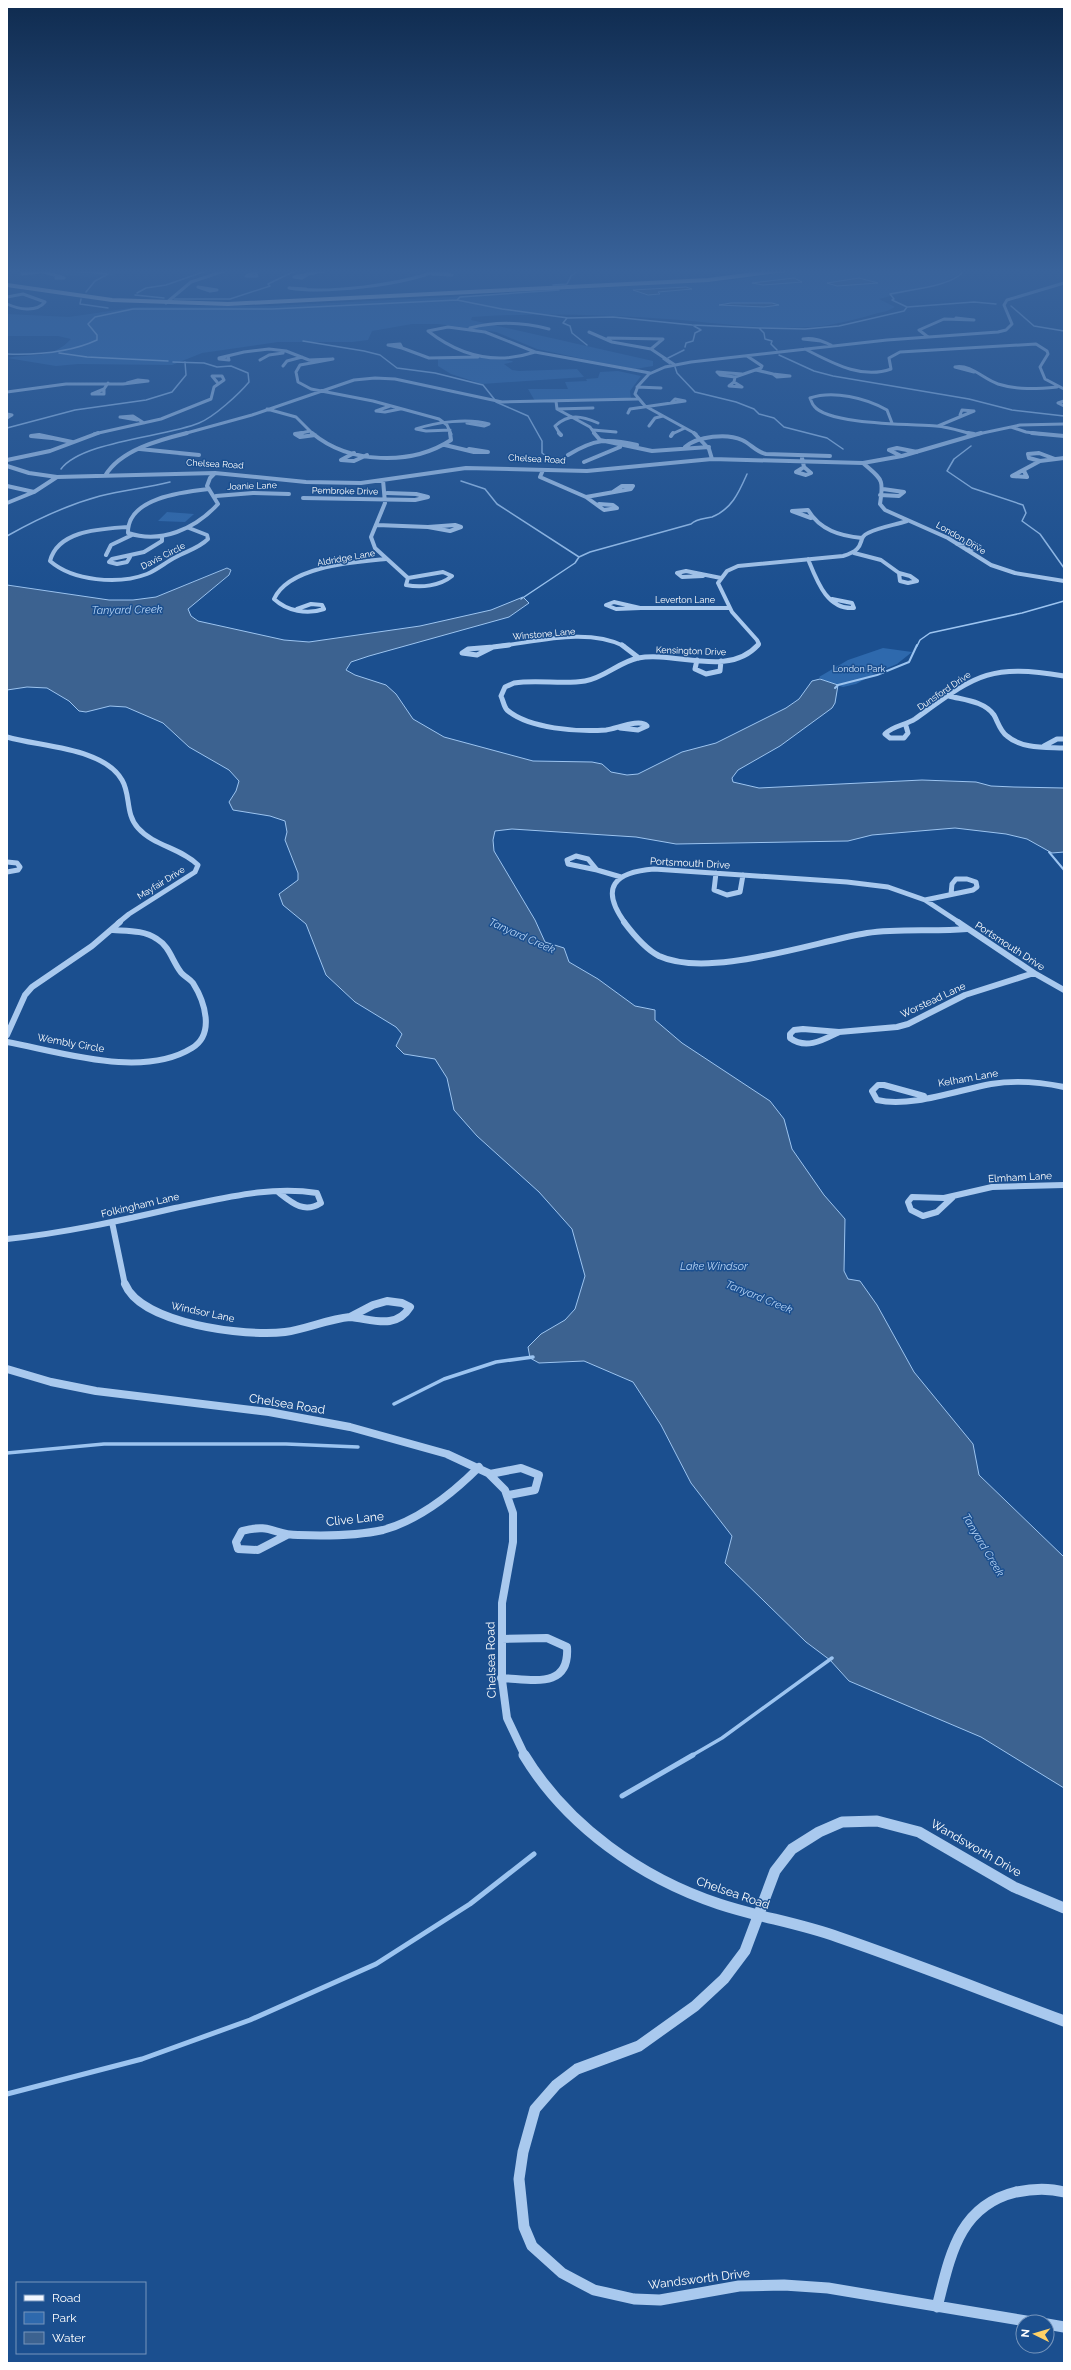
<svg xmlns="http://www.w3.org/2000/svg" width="1071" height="2370" font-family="Raleway,sans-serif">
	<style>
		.green { fill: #2e69ad }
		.water { fill: #3c6290; stroke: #9cc4f0 }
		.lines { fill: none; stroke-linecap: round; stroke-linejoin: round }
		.stream-far3 { stroke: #9cc4f0; stroke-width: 1.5 }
		.stream-far2 { stroke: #9cc4f0; stroke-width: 2 }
		.stream-far1 { stroke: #9cc4f0; stroke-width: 3.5 }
		.stream { stroke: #9cc4f0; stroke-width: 5 }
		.minor-far5 { stroke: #a9c9ee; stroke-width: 3 }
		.minor-far4 { stroke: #a9c9ee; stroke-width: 4 }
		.minor-far3 { stroke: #a9c9ee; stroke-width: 5 }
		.minor-far2 { stroke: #a9c9ee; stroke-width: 6 }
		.minor-far1 { stroke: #a9c9ee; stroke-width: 8 }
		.minor { stroke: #a9c9ee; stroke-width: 11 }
		.major { stroke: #f0f6ff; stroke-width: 4 }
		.labels { text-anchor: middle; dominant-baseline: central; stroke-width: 3; stroke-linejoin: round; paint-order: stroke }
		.far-street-label { font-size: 9px; fill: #fff; stroke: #1b4f8f }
		.far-park-label { font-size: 9px; fill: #cfe3fa; stroke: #1b4f8f }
		.street-label { font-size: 10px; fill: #fff; stroke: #1b4f8f }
		.water-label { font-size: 11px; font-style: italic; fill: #b5d3f5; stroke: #1b4f8f }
		.near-street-label { font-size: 12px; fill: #fff; stroke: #1b4f8f }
	</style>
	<rect width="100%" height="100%" fill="#1b4f8f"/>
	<path class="green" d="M40,270H132C101,280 71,278 40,270Z
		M800,270H960L959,274L941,283L879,299L895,307L887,311C861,317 836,326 810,327C757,330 705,321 653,318C592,314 532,313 472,317L471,320L653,361V366L635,369L593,361L537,349L496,332L438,324H412L372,331L368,340L352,342H278L202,353L172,365L78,364L56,366L7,358C31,353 52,360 71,339L58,336H7V314L69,317L137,307L271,306L449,297L734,280Z
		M481,358L512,361L513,362L504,364L512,370L519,371L577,369L584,377L482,384L451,374L438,366V359Z
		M618,371L641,376L630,391L631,399L535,401L528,389H568L565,382L587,381L586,379L598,378L600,372Z
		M167,512L194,514L185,522L158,521Z
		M883,648L912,652L897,664L880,671L856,684L843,687L824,681L819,677L848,660Z"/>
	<path class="water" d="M794,278L802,282L763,285L752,283Z
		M859,278L878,283L837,286L827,283Z
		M686,287L692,289L658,292L660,294L648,295L633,290Z
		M731,303H772L779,305L764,307L719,305Z
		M227,568L231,570L229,575L188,609L191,616L198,621L284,640L309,642L420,626L491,610L523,597L529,603L509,617L369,656L351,662L346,670L355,675L386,685L396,694L413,719L444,737L533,761L592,762L602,764L611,772L627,775L638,774L682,752L716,743L786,708L799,699L812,681L820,679L838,685L835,703L832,708L780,746L738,770L732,778L733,782L759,788L922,780L976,782L991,786L1014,787L1064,788V852L1052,853L1027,839L1006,834L955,828L872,835L848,841L676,844L636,837L512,829L495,831L493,840L494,851L535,920L545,942L564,948L569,962L598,979L635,1006L655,1010V1020L682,1043L770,1101L784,1119L792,1149L824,1195L845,1219L844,1271L848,1279L860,1281L877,1305L914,1372L973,1444L979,1475L1064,1557V1788L981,1737L849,1681L830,1660L806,1642L725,1563L732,1536L691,1483L661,1425L633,1382L584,1361L539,1363L530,1358L528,1347L541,1334L565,1320L575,1309L585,1276L572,1229L539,1192L477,1136L454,1110L447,1078L435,1059L404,1054L396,1046L402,1034L396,1027L355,1002L326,975L306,924L283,905L279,894L298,880V873L285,840L287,832L285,821L270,816L233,810L229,802L236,791L239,781L229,770L189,747L163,723L126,707L110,706L86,712L79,711L69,701L47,688L27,687L7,690V585L109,600H133L156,597Z"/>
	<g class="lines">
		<path class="stream-far3" d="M62,270L108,274L95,281L86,292
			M553,285L567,284L571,276L579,270
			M137,293L146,288L166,285L209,270
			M135,295L164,298
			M81,299L80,304L108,308
			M174,299H230L270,286L268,284L297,270
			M457,300L460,297L559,290
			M1011,306L1034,326L1064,331
			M907,307L974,302L996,304
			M567,318L563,323L570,326L572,333L587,345
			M759,328L764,333L765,339L772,341L771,344L777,350
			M303,341L364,351L380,355L397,368L435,373L483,385L495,400
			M685,347L686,343L693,341L695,333L701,330L694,326
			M59,353L87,357L168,361
			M7,354C37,355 69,353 97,340V335L88,324L95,317L133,309H272L457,300L502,309L568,318L613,317L692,325L759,328L805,329L839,326L904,311L907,307L892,300L894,299L890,294C907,290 956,286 964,270
			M779,355L814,371L833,376L969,399L1012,410L1064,416
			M668,358L684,350
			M663,359L670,364
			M675,367L677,373L695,392L736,402L754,409L759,414L774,418L784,427L827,438L843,449
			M496,402L528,416L542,441V453L553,461
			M7,428L75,410L146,400L172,392L186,375L185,362
			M971,446L954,459L947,471L972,488L1023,505L1026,513L1022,521L1040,534L1064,568
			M61,469C82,441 166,437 199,423C214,417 239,394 249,382L248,373L231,366L217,367L204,363L173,362
			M461,481L485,489L497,504L579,557
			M7,536C37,519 67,505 100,496C123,490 147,488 170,482
			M521,599L575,563L579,557L590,552L691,524C697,518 704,519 712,517C732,509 739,492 747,474
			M917,646L920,640L930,633L1022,613L1064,601"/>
		<path class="stream-far2" d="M835,688L838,685L877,675L909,662L917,645
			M1049,852L1064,870"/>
		<path class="stream-far1" d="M394,1404L444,1379L496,1362L533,1357
			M7,1453L104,1444H286L358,1447
			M691,1756L722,1738L832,1658"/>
		<path class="stream" d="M622,1796L693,1755
			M7,2094L142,2059L250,2020L376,1964L470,1904L534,1854"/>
		<path class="minor-far5" d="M34,270L59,276
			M169,270H182
			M256,273L257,276H246L259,270
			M22,274L40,272
			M432,274L452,275L437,272
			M307,275L302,278L294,277L328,270
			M59,276L64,278H56Z
			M198,287L217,290L210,291Z
			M306,289L289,288C326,294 403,285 438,270
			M7,297L23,294L45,302C36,313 18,309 7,304
			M166,303L191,282L227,270
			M448,327L485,332L535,352C496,365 460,356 428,331Z
			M470,328C497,321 522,322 549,329
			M589,332L612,342L651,349L675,365
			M928,337L919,330L944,319L974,320L956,318
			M608,338L663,339L651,349
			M821,341L803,339C813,337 822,341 831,345
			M400,344L402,348L388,345Z
			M402,348L429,358L478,357
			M805,349C831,362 861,380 891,369L889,358L900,352L1036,344L1047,351L1048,354L1040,367L1045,379L1064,389
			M535,352L650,373
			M228,356L229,360L219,359V358L244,352L269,349L286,351L309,360L333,359L300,365L296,372L298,382L311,389L373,401L439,419L447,425L451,434
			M260,360L269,355L283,353
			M283,366L287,361L302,357
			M756,370L773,374
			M974,372L955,367C971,364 983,379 998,384C1017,390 1037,389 1057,387
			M773,374L790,376L777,377Z
			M735,377L720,375L717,372L742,374
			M734,382L742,387L729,386Z
			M734,382L735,377L761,368L762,366L747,356
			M637,387L661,388
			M104,389V394H92Z
			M104,389L108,383
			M7,392L66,384H123L148,381L138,380L127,383
			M556,401L557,409L590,427L595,434
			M1064,401L1058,403L1064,406
			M390,406L376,411L385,412L400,409
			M267,409L296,417L313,434
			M557,409L593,408
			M628,413L630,409L685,401L675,399L671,403
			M7,414L12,415L7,418
			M137,420L120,417L133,416L144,423
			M892,423L887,410C866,398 833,390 810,398C811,400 812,404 814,406C828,425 912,424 936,426C949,427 960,431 972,434
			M649,426L655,418L663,416
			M938,426L974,411L962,410L960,415
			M1011,427L1026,432L1041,434
			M450,430L426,431L416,429C436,422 468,418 489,424L484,426L467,423
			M593,430L616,432
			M94,434L161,419L211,399L214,387L224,380L222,376H212L217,382
			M183,434L252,415L354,380L375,378L395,379L502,402L638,399
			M297,434L310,431
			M560,434L555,426C569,413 582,416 598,423
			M672,434L685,428
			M696,434L645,406L635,394L638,386L649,374L665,367L691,362L887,340L998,332L1006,330L1012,324L1004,305L1007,300L1064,283
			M978,434L1020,425L1064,424"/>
		<path class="minor-far4" d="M302,433L295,434L300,437L315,435
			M312,433C349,464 411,466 451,440L450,433
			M559,433L561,435
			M594,433L600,440L652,451L709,447
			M694,433L709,449L712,459
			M968,433L974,434
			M1032,433L1064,436
			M671,436L673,433
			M52,438L31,436L39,435L72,442
			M445,445L474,452H488L469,449
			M685,447C698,436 727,433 742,440C751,444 756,452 766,454L830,456
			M140,449L199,455L178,453
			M354,453L341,460L354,461L367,455
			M568,455C594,439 607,438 637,445
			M901,456L889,450L897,448L917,452
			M802,458L804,467
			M7,460L50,451L98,433
			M1040,461L1029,458L1028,454L1039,453L1055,459
			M584,462L620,447
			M863,463C882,480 884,478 880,504L885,510L948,538L991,565L1015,573L1064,581
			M7,466L29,473L57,477L215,473L306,482L361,483L466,468L587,471L712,459L863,463L902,456L981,433
			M804,467L811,473L806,475L796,472Z
			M543,470L540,477L586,497L604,510L617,508L613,505L599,504
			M1024,471L1027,477L1012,476L1040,461L1064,458
			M105,476C120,450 159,440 187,433
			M383,480L385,503L371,537L375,548L408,578
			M7,486L34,492
			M209,489C182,492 127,498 128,533C161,544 195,529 218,504L207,486L210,478L215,473
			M880,495L899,496L904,492L883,489
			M216,496L253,493L289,494
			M586,497L631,489L633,486H622L613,492
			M303,498L415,500L428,497L416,494L387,493
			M7,503L34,492L57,477
			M811,518L792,511L808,510C820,530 840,536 862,538
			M377,525L428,527
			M455,525L461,527L450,531L428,527Z
			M127,527C101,529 58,530 50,561C73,581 118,585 147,574C157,570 166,562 176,557C187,551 199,548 208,539L207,535L189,528
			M957,544L973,543L980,547L967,550
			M854,553L881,560L899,573
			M106,555L111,545L132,535
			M130,557L127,562L117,564L109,562L112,559L144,552L162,541V536
			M808,559C817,581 827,610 854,608L852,603L832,599
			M443,572L452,576C440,586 421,588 406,585L408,578Z
			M899,573L910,576L917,581L908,583L900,581Z
			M703,576L682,577L677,573L686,571L721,578
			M614,602L640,608H641L616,609L606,605Z
			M641,608H730
			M297,609L311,604L322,605L324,609C307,615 287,611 274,599C289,566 354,562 386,559
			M501,646C540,641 587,628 624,646
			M757,646L759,644L757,640L732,612L718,583L727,571L738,566L843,556C868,549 856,538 868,533C880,527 895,525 907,521"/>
		<path class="minor-far3" d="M622,645L639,658
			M493,647L477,655L462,653L468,649Z
			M493,647L509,645
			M697,660L695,669L706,674L720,671L721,661
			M949,696C964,700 984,701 994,715C998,722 1000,731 1007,736C1022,749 1046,747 1064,748
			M906,726L908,733L904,738H890L885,734C892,726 906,725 915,719C975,676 987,663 1064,676
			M620,728L638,730L647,726C640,718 616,729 606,730C578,732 529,729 507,710C504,707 503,700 501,696L505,687L514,683C538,679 562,685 585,681C604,678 619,662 638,658C676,651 728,678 758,645
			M7,737C40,747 103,747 122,780C131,795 125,814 138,828C154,846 181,848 198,865L195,872L129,914L118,923
			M1044,746L1057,739H1064
			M576,856L588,859L597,870L568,864L567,860Z
			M7,862L17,863L20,867L18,870L7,872
			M597,870L621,877
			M716,873L714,890L727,895L740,892L743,875
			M925,900L973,890L977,887L976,882L967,879H956L952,884L951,894
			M625,923C599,887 615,872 654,869L847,882L888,887L925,900L960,923"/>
		<path class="minor-far2" d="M624,922C633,934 645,949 659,956C709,979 813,942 867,933C900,928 934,932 967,929
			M958,922L1034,973L1064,990
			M803,1029L839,1032C823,1040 806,1050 790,1038V1034L794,1030Z
			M839,1032L897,1027L908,1024L965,995L1034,973
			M7,1035L25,995L32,987L92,946L120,922
			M7,1042C61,1052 142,1079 192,1048C215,1034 205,1002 193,983C189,978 183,976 180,971C172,960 169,946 157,939C144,930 128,931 113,930
			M924,1096L884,1085H878L872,1091L877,1100C910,1108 958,1090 991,1084C1015,1080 1040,1082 1064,1087
			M953,1197L937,1212L923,1216L911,1210L908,1202L912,1197L944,1198L992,1187L1064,1185
			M112,1222L125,1285
			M7,1239C64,1233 119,1221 175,1208C221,1199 270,1185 317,1193L321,1203C304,1214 292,1203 278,1192"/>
		<path class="minor-far1" d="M125,1284C141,1324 246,1337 285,1332C307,1329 328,1319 350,1317
			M387,1301L402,1303L410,1307C396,1330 372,1319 350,1317L373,1305Z
			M7,1369L51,1382L96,1391L269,1412L350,1427L447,1454L488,1473L505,1490L513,1513V1542L502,1603V1680L507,1718L525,1756
			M490,1474L521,1468L539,1475L535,1490L509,1495
			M287,1535L258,1550L238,1549L236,1542L242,1531C272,1523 273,1535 298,1535C325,1536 356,1536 383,1530C419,1520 453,1493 479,1467
			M501,1678C531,1679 570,1690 567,1647L547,1638L502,1639"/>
		<path class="minor" d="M524,1755C567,1826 641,1878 719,1904C758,1917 799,1923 838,1937C914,1963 989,1993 1064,2021
			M937,2307C950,2257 958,2206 1016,2192C1031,2189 1049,2188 1064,2192
			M1032,2322L828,2288L784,2285L739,2286L660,2300L634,2299L594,2290L562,2273L532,2246L524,2227L519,2179L523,2152L535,2109L556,2085L577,2069L639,2046L695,2006L724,1979L745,1951L775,1871L792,1849L819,1832L842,1822L877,1821L919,1832L1014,1887L1064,1908
			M1047,2324L1064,2327"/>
		<path class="major" d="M7,285L112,300L228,304L708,280L785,270"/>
	</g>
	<linearGradient id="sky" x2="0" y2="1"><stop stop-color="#0f2b4f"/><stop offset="0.45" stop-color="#39639b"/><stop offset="1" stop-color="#39639b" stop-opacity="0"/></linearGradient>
	<rect width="1071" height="602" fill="url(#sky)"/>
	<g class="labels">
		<g class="far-street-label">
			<text transform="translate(537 459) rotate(3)">Chelsea Road</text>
			<text transform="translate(215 464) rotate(3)">Chelsea Road</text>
			<text transform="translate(252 486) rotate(-2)">Joanie Lane</text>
			<text transform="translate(345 491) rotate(1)">Pembroke Drive</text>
			<text transform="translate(961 538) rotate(30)">London Drive</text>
			<text transform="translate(163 556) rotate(-27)">Davis Circle</text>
			<text transform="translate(346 558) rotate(-10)">Aldridge Lane</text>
			<text x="685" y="600">Leverton Lane</text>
			<text transform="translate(544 634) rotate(-5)">Winstone Lane</text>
			<text transform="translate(691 651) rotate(2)">Kensington Drive</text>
			<text transform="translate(944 691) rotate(-34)">Dunsford Drive</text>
			<text transform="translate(161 883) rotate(-32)">Mayfair Drive</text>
		</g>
		<g class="far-park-label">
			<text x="859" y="669">London Park</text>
		</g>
		<g class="street-label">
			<text transform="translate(690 863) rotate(3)">Portsmouth Drive</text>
			<text transform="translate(1010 946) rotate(33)">Portsmouth Drive</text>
			<text transform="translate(933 1000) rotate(-25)">Worstead Lane</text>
			<text transform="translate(71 1043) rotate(10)">Wembly Circle</text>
			<text transform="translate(968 1078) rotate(-10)">Kelham Lane</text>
			<text transform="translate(1020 1177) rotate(-3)">Elmham Lane</text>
			<text transform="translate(140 1205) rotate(-13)">Folkingham Lane</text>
			<text transform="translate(203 1312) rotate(12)">Windsor Lane</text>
		</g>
		<g class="water-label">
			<text transform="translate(127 610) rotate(-1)">Tanyard Creek</text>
			<text transform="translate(522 936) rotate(24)">Tanyard Creek</text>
			<text x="714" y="1266">Lake Windsor</text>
			<text transform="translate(759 1297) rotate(22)">Tanyard Creek</text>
			<text transform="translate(983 1545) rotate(59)">Tanyard Creek</text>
		</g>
		<g class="near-street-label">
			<text transform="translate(287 1404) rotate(9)">Chelsea Road</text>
			<text transform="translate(355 1519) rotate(-6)">Clive Lane</text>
			<text transform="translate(491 1660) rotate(-91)">Chelsea Road</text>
			<text transform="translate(976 1848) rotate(30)">Wandsworth Drive</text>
			<text transform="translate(733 1893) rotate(19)">Chelsea Road</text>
			<text transform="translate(699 2279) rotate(-7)">Wandsworth Drive</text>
		</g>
	</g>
	<rect width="1071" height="2370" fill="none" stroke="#ffffff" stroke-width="16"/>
	<rect x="16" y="2282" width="130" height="72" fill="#1b4f8f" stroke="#7695bc"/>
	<rect x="24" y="2295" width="20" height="6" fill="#f0f6ff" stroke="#7695bc"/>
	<text x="52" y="2302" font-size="12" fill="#ffffff">Road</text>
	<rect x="24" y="2312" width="20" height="12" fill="#2e69ad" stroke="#7695bc"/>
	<text x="52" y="2322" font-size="12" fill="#ffffff">Park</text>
	<rect x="24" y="2332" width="20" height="12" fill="#3c6290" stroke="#7695bc"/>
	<text x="52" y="2342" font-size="12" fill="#ffffff">Water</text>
	<g transform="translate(1035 2334) rotate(275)"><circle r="19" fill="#1b4f8f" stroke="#7695bc"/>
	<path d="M0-3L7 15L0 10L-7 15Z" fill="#ffd166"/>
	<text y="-6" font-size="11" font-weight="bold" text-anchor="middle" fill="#ffffff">N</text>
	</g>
</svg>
